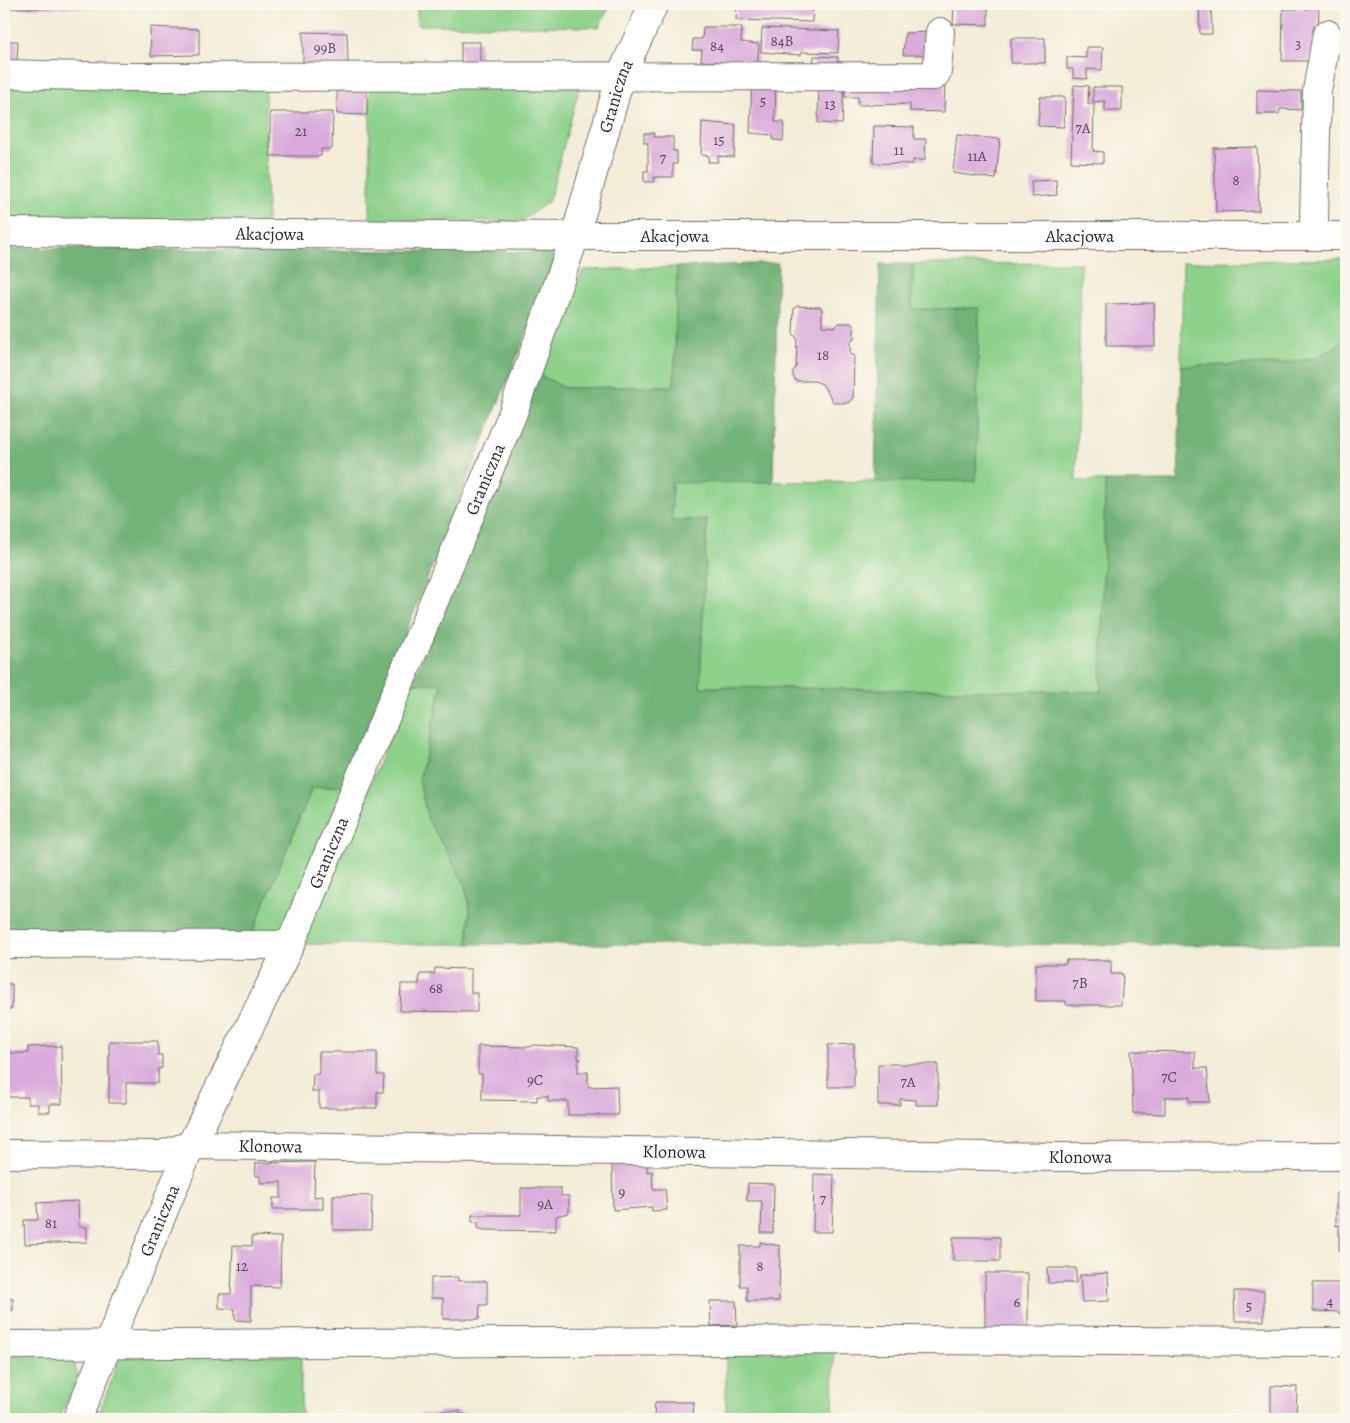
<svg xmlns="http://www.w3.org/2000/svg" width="1350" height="1423" font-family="Alegreya,serif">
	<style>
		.green { fill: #8dd18b; stroke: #5c7e5b }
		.forest { fill: #72b377; stroke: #4e6f51 }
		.building { fill: #d9aadb }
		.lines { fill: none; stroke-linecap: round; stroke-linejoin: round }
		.minor-casing { stroke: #716f68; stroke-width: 30 }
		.minor { stroke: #fff; stroke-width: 28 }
		.labels { text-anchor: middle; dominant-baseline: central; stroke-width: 5; stroke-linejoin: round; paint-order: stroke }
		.number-label { font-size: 15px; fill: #564b57 }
		.street-label { font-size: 18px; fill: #2b2b2b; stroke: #fbf7ec }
	</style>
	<rect width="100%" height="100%" fill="#fbf7ec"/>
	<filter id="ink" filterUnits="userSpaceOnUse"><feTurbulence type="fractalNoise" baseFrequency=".02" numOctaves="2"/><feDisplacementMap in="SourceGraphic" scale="10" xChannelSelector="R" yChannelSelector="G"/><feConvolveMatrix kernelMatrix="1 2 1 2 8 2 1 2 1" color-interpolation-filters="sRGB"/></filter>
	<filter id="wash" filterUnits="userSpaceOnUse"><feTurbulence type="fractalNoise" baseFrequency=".0096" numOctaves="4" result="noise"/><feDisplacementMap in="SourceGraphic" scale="20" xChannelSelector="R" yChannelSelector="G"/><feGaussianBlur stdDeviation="1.12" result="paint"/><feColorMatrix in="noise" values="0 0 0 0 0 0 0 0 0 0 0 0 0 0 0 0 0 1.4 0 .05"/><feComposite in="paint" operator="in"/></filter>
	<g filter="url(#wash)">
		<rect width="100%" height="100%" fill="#f3edd8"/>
		<path class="green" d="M417,4H611L599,27L417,25Z
			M4,80L265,83L267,221L4,220Z
			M370,84L580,85L549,201L522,221H370Z
			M1346,259V341L1315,358L1280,364L1181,366L1183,262Z
			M1081,263L1076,481H1105L1101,692L700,687L707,519L671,521L672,482L976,481L979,308L912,309L913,264Z
			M677,267L674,386L565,388L540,375L583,270Z
			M412,683L442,684L419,781L428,820L464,882L470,908L468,944H304Z
			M344,786L282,937L251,936L312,788Z
			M834,1351L833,1419H726V1352Z
			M131,1354L301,1356V1419H97L119,1360Z
			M4,1355L63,1356L73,1360L78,1375L59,1419H4Z"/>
		<path class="forest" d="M4,248L559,252L344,786L312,788L251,936L4,935Z
			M778,263L773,482L672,483V521L707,519L700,687L1101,692L1105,481H1178L1181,366L1280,364L1315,358L1346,341V945L468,944L470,908L464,882L428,820L419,781L442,684L412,683L540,375L565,388L674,386L677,267Z
			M880,264H913L912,309L979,308L976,481L875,482Z"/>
		<g id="blocks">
			<path class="building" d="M8,4H98V8H8Z
				M737,4H813L812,22L736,20Z
				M954,4H988V25L953,24Z
				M1199,4H1211L1212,34H1200Z
				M1309,4H1319L1318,34L1314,53H1310L1309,61H1282L1283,9H1309Z
				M150,27L199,29V55L151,56Z
				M703,27H742L741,42L759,44L757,70L740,64L701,61L702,50H692L693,39H702Z
				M762,28L839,31L838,53L801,52V55L761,52Z
				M303,32L347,33L348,64H303Z
				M933,32L932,55H903L905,33Z
				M1011,38H1045V63H1011Z
				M4,41H18L17,62H4Z
				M461,42H480V67H461Z
				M1086,47H1103L1102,70L1087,69V79L1073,78V69H1067V57L1086,58Z
				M814,56L838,57V68L813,67Z
				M752,80L776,81L775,122H784L783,141L773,140V135L750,133Z
				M845,81L945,82L944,112L910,111V104L858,105V97H845Z
				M819,83L844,84L842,124L818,123Z
				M1074,85L1089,86L1088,104H1094L1093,151L1103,152V163L1071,162Z
				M1093,87H1122V111H1105V101L1093,102Z
				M367,90V115L337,114V91Z
				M1257,90L1301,91V110L1280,109L1279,114H1257Z
				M1040,97H1065L1064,127L1038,126Z
				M270,112H333L332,149H321V156H270Z
				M702,122L736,125L734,157L718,156V162H708L709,156L701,155Z
				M874,126L914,127V139H926L925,160H913V164L873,163Z
				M644,133H654V137H673V151H677V164H673V177H654V182H644V171H648V143H644Z
				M957,135L1000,139L996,179L953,173Z
				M1257,147L1259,211L1216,212L1214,148Z
				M1056,180L1057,195L1032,197L1031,181Z
				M1154,303L1155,346H1106V304Z
				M797,306L820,307L822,309V326L835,327L839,323H851L854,327V339L850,342V355H854L853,398L848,403H834L822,384L815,381H796L793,376V371L796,367L797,338L793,334L794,308Z
				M1066,960H1111V974H1123L1121,1005H1066V1001H1036V964H1066Z
				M435,968L471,969V993H477V1012L400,1011L401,984H419L420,974H434Z
				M4,984H12V1009H4Z
				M109,1041H158V1055H162V1068L158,1069V1083H126V1103H109Z
				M854,1044V1087H828V1045Z
				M534,1045L578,1047V1059H581L578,1062V1072H588V1087L617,1086L618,1115H568V1101H548V1096H537V1101L482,1100V1074H478V1046L530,1047Z
				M61,1046L62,1104H50V1112H38V1104H28V1097H4V1053H28V1047Z
				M1131,1051L1195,1052V1068H1207L1210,1102H1189V1097H1165V1114L1133,1113Z
				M319,1052H377V1075H384L383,1092H377V1108H319V1092H312L313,1074H319Z
				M878,1064H938V1105H916V1100L900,1099V1105H878Z
				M315,1162L314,1197L323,1196V1209H273V1198H281V1182L260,1183V1176H255L256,1163Z
				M647,1162V1172L652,1171L653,1189H665L667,1210L652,1211V1207L613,1210L612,1163Z
				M814,1174L834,1175L832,1232H813Z
				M748,1183L774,1184L773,1233H761L762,1201H747Z
				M521,1188H561V1196H569V1213L556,1216V1231L484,1230L478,1228V1222H472V1215H521Z
				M1336,1193H1346V1250H1339V1225L1336,1226Z
				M333,1195L372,1196L371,1230H333Z
				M78,1201L79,1227H87V1242L25,1244L24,1220H38L37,1203Z
				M252,1236L281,1237L280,1287L251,1286V1321L235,1320V1309L219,1308V1294H231L233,1245L252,1246Z
				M953,1237H1000V1261H953Z
				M760,1242L780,1246L779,1301H747V1286H740V1246H760Z
				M1047,1268H1076V1283H1048Z
				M985,1273H1028V1331H985Z
				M1108,1273L1109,1301L1082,1302L1080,1275Z
				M458,1277V1281H487V1305H480L479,1319H443V1298H431V1278Z
				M4,1282H7V1299H13V1310L6,1309V1317H4Z
				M1313,1283H1346V1316L1340,1315V1312L1313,1311Z
				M1234,1291H1264V1321H1235Z
				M710,1301H736L737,1325L711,1326Z
				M1271,1386L1297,1387L1296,1416L1339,1417V1419H1271Z
				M655,1402H694L693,1419H654Z
				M438,1411H460V1414L472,1415V1419H419V1414H438Z"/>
		</g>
	</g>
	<g filter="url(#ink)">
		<use href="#blocks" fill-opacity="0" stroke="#716f68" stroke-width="1"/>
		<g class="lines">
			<defs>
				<g id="minor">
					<path d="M4,74L126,77L934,76L937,72L940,32"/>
					<path d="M1314,222L1317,91L1327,34"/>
					<path id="s1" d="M4,232L575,236H1346"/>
					<path d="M4,944L290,945"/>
					<path id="s2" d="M4,1154L161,1155L191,1145L1058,1157L1346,1156"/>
					<path d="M4,1345L889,1340L1346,1342"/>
					<path id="s3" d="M77,1419L191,1145L290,945L512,415L575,236L621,75L654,4"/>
				</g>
			</defs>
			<use href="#minor" class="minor-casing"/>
			<use href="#minor" class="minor"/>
		</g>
	</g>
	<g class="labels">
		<g class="number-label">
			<text x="782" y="41">84B</text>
			<text x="1298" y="44">3</text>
			<text x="717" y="46">84</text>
			<text x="325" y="48">99B</text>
			<text x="763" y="101">5</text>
			<text x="830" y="104">13</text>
			<text x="1083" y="128">7A</text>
			<text x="301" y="131">21</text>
			<text x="719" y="140">15</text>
			<text x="899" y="150">11</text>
			<text x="977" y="156">11A</text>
			<text x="663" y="158">7</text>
			<text x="1236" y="180">8</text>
			<text x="823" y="355">18</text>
			<text x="1080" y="983">7B</text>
			<text x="436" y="988">68</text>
			<text x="1169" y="1077">7C</text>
			<text x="535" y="1080">9C</text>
			<text x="908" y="1082">7A</text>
			<text x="622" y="1192">9</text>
			<text x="823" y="1199">7</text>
			<text x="545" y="1204">9A</text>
			<text x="51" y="1223">81</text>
			<text x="242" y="1266">12</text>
			<text x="760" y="1266">8</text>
			<text x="1330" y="1301">4</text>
			<text x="1017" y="1302">6</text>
			<text x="1249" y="1306">5</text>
		</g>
		<g class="street-label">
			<text stroke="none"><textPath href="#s3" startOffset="1430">Graniczna</textPath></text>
			<text stroke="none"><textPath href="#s1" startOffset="266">Akacjowa</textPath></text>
			<text stroke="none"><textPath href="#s1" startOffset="671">Akacjowa</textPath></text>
			<text stroke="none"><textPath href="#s1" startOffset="1076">Akacjowa</textPath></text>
			<text stroke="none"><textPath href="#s3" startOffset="1025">Graniczna</textPath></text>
			<text stroke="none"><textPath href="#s3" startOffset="620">Graniczna</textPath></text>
			<text stroke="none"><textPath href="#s2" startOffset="268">Klonowa</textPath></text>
			<text stroke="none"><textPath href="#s2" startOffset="672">Klonowa</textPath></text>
			<text stroke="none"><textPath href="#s2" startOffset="1078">Klonowa</textPath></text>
			<text stroke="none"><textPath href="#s3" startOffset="215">Graniczna</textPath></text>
		</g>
	</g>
	<rect width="1350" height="1423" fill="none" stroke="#fbf7ec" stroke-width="20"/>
</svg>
